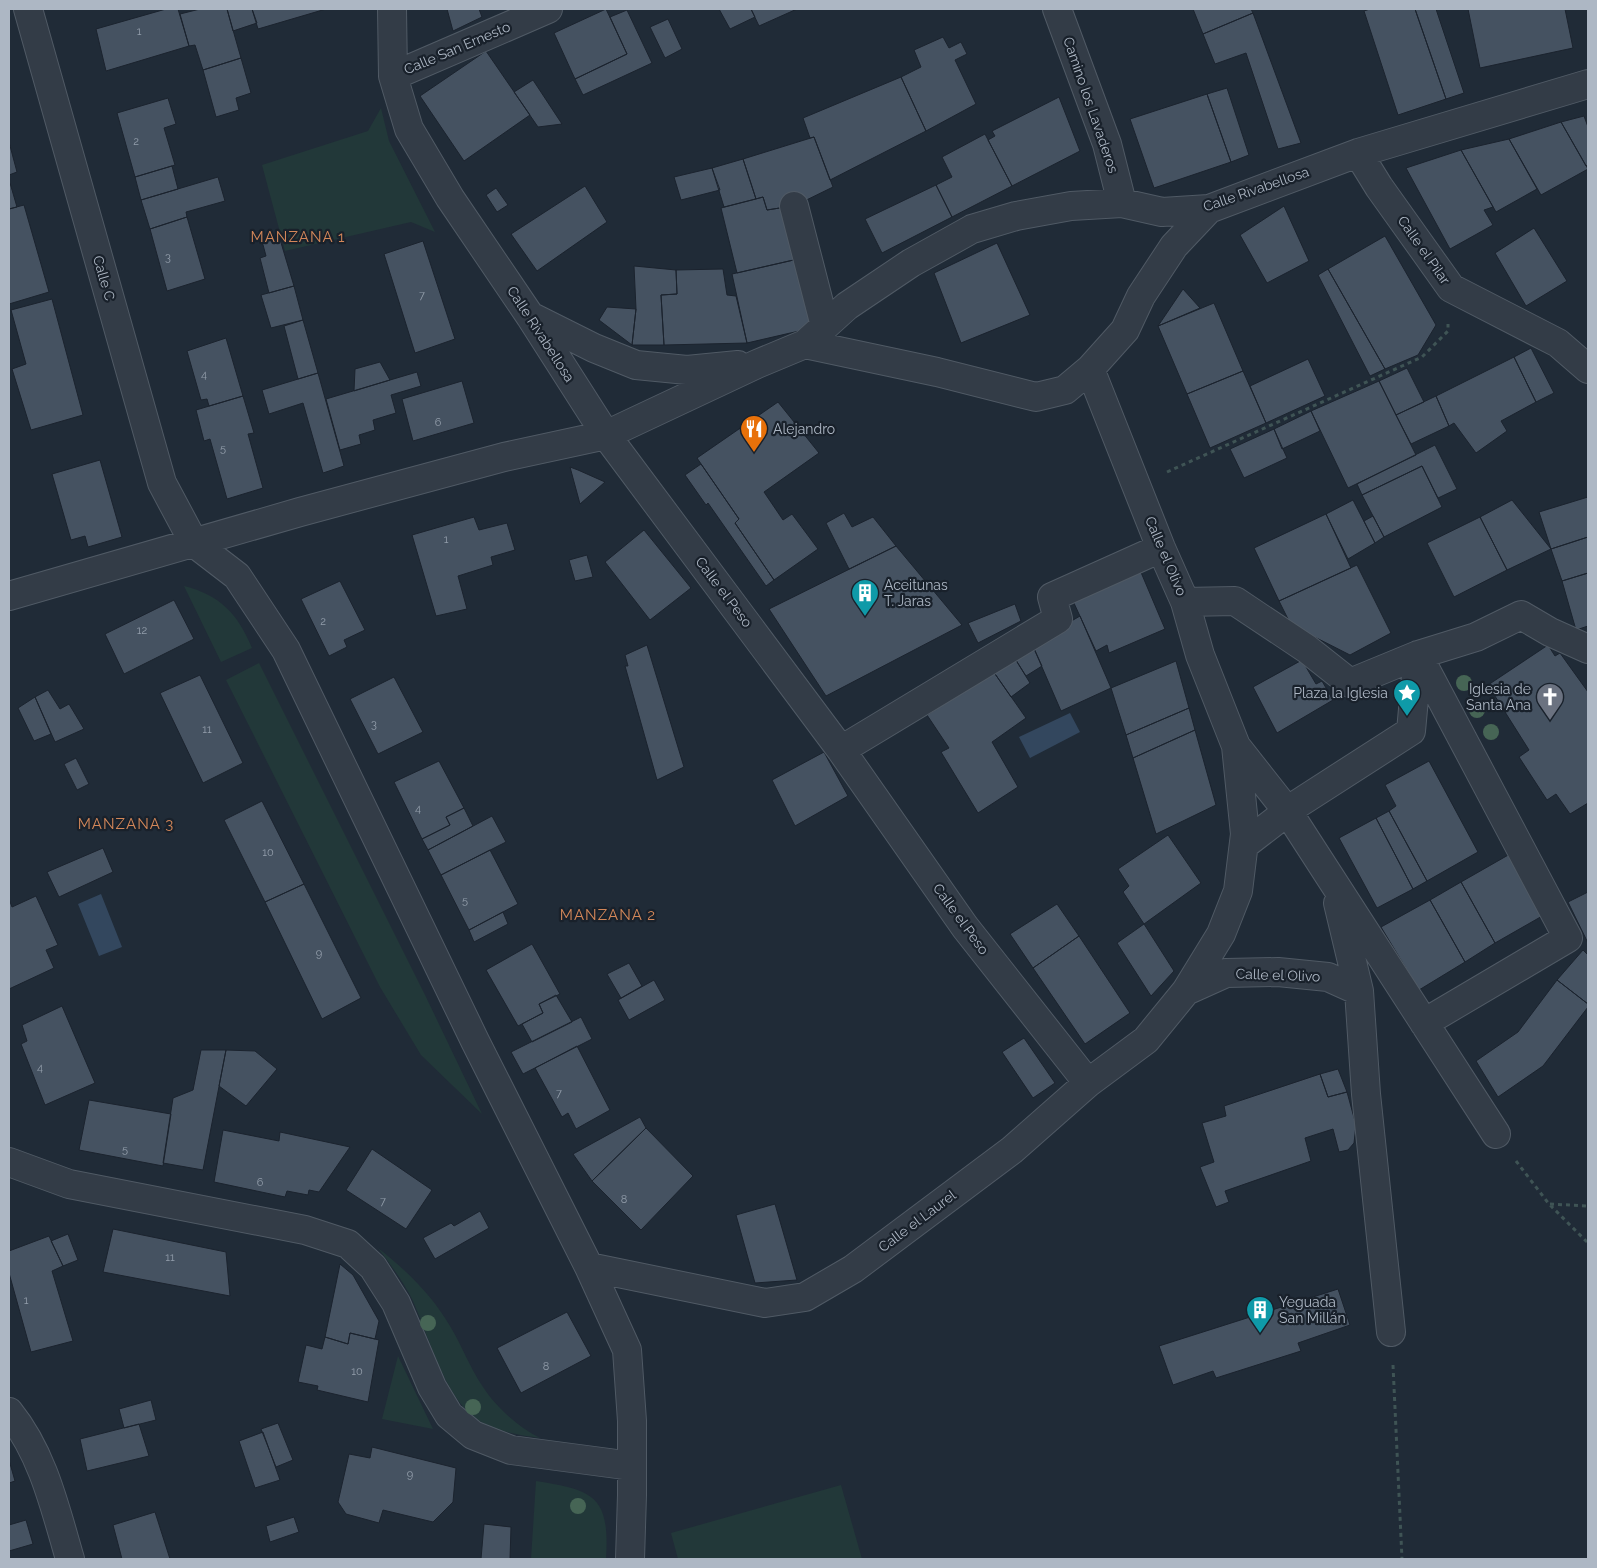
<svg xmlns="http://www.w3.org/2000/svg" width="1597" height="1568" font-family="Raleway,sans-serif">
	<style>
		.green { fill: #223839 }
		.water { fill: #33475e }
		.building { fill: #455261; stroke: #1b232e }
		.lines { fill: none; stroke-linecap: round; stroke-linejoin: round }
		.street-casing { stroke: #505a65; stroke-width: 30 }
		.path { stroke: #3f5455; stroke-width: 3; stroke-dasharray: 4 4; stroke-linecap: butt }
		.street { stroke: #333c47; stroke-width: 28 }
		.tree { fill: #466555 }
		.labels { text-anchor: middle; dominant-baseline: central; stroke-width: 4.5; stroke-linejoin: round; paint-order: stroke }
		.number-label { font-size: 11px; fill: #939eab }
		.street-label { font-size: 14px; fill: #adb7c4; stroke: #19212b }
		.poi-label { font-size: 14px; fill: #adb7c4; stroke: #19212b; text-anchor: start }
		.neighbourhood-label { font-size: 15px; letter-spacing: 1px; fill: #d38759; stroke: #19212b }
	</style>
	<rect width="100%" height="100%" fill="#202b37"/>
	<path class="green" d="M381,108L389,141L435,232L411,222L285,251L262,165L368,131Z
		M184,586C220,595 238,614 252,648L221,662Z
		M259,663L426,997L482,1114L421,1055L380,987L226,680Z
		M378,1248C406,1270 432,1295 450,1326C462,1346 470,1368 483,1387C496,1407 518,1427 540,1438C516,1435 486,1430 468,1412C441,1385 428,1334 412,1299C403,1281 390,1264 378,1248Z
		M398,1356L433,1429L382,1419Z
		M536,1481C594,1490 610,1496 606,1559H531Z
		M841,1485L862,1559H678L671,1533Z"/>
	<path class="water" d="M1070,713L1080,732L1030,758L1019,737Z
		M101,894L122,947L99,956L78,904Z"/>
	<path class="building" d="M166,9H178L189,46L106,71L96,29Z
		M200,9H227L241,58L203,70L195,45L189,46L180,14Z
		M227,9H252L257,23L233,31Z
		M252,9H326L258,29Z
		M447,9H479L482,17L453,31Z
		M606,9L627,54L575,79L554,33Z
		M719,9H751L755,17L730,29Z
		M751,9H797L759,26Z
		M1193,9H1251L1253,13L1203,34Z
		M1370,9H1415L1446,99L1398,115L1364,11Z
		M1415,9H1436L1464,93L1446,99Z
		M1468,9H1565L1573,48L1480,68Z
		M627,10L652,63L583,95L575,79L627,54L610,17Z
		M1253,13L1301,143L1278,149L1246,53L1215,64L1203,34Z
		M668,19L682,49L665,58L650,27Z
		M943,37L949,48L961,42L967,54L955,60L976,104L926,131L901,77L921,67L914,50Z
		M486,51L530,115L464,161L420,96Z
		M241,58L251,93L236,98L239,110L216,117L203,70Z
		M901,77L926,131L830,180L814,137L810,138L803,118Z
		M533,80L562,124L538,127L514,92Z
		M1227,88L1249,155L1231,162L1207,94Z
		M1207,94L1231,162L1154,188L1130,119Z
		M1059,97L1080,151L1012,186L988,140L995,136L992,131Z
		M168,98L176,124L164,128L175,165L135,177L117,113Z
		M1584,116L1588,127V164L1586,166L1561,122Z
		M1561,122L1588,169L1541,195L1509,139Z
		M985,134L1012,186L952,217L936,185L952,177L942,157Z
		M814,137L833,187L786,210V207L767,210L763,197L756,199L743,159Z
		M1509,139L1537,189L1496,212L1461,150Z
		M9,142L17,172L9,175Z
		M1461,150L1493,207L1484,210L1493,225L1450,249L1406,168Z
		M743,159L756,199L724,207L712,168Z
		M172,166L178,189L141,200L135,177Z
		M712,168L720,190L681,200L674,177Z
		M218,177L225,201L186,212L187,217L150,229L141,200Z
		M10,183L17,207L9,209V184Z
		M936,185L952,217L882,253L865,219Z
		M585,186L607,222L537,271L511,234Z
		M496,188L508,205L497,212L486,195Z
		M763,197L767,210L786,207L798,259L737,273L721,208Z
		M24,205L49,292L9,304V209Z
		M1284,206L1309,261L1267,283L1240,235Z
		M187,217L205,279L167,291L150,229Z
		M1534,228L1567,281L1526,306L1495,253Z
		M279,236L294,286L269,293L260,258L266,256L262,241Z
		M1385,236L1436,325L1418,355L1385,369L1328,269Z
		M423,241L455,339L415,353L384,254Z
		M997,243L1030,315L961,343L934,273Z
		M798,259L812,328L747,343L732,274Z
		M634,266L676,270L677,294L661,295L664,345H632L636,309Z
		M723,269L727,295L736,296L747,343L664,345L661,295L677,294L676,270Z
		M1328,269L1385,369L1370,376L1318,275Z
		M294,286L303,320L271,328L261,295Z
		M1183,289L1200,308L1158,326Z
		M52,299L83,415L31,430L12,369L26,364L11,310Z
		M1214,303L1243,371L1187,394L1158,326Z
		M607,307L636,309L632,345L599,320Z
		M303,320L318,373L298,379L284,326Z
		M226,338L243,396L209,406L207,399L201,400L187,351Z
		M1531,348L1554,393L1536,402L1514,357Z
		M1514,357L1536,402L1501,421L1507,431L1476,453L1454,423L1449,426L1436,396Z
		M1308,359L1325,396L1266,423L1250,386Z
		M380,362L390,380L354,391L355,369Z
		M1407,368L1424,402L1396,415L1379,381Z
		M1243,371L1266,423L1210,448L1187,394Z
		M417,372L421,386L391,395L396,413L373,420L375,430L359,435L361,444L340,450L326,399Z
		M318,373L344,466L323,473L303,403L269,414L262,390Z
		M462,381L474,423L413,441L402,399Z
		M1379,381L1416,455L1348,488L1311,411Z
		M243,396L254,433L248,434L263,488L227,499L210,439L204,441L196,410Z
		M1436,396L1449,426L1411,444L1396,415Z
		M778,402L819,453L764,492L783,520L792,514L818,549L774,580L735,523L739,519L697,458Z
		M1311,411L1320,431L1282,449L1274,429Z
		M1274,429L1287,458L1244,478L1230,449Z
		M1435,445L1457,489L1438,498L1422,466L1362,495L1357,484Z
		M100,460L122,537L88,547L85,536L71,540L52,474Z
		M701,464L739,519L735,523L774,580L766,586L708,503L706,505L685,475Z
		M1422,466L1442,507L1384,537L1362,495Z
		M570,467L578,470L605,482L580,504Z
		M1588,497V537L1551,549L1539,512Z
		M1353,500L1375,543L1348,559L1326,514Z
		M1512,500L1551,549L1507,570L1480,517Z
		M844,513L852,527L873,517L896,546L849,569L826,523Z
		M1326,514L1351,568L1279,601L1254,548Z
		M1373,516L1384,537L1375,543L1364,521Z
		M474,517L479,530L507,523L515,550L491,557L493,565L458,576L467,609L436,616L412,535Z
		M1480,517L1507,570L1454,597L1427,543Z
		M644,530L691,588L650,620L605,562Z
		M1588,537V573L1562,581L1551,549Z
		M896,546L962,625L826,696L769,609Z
		M587,555L593,577L575,581L569,560Z
		M1357,565L1391,633L1350,655L1291,625L1279,601Z
		M1140,570L1165,629L1109,653L1107,645L1096,651L1073,601Z
		M1588,573V626L1576,630L1562,581Z
		M340,581L365,630L344,640L347,647L329,656L301,599Z
		M174,600L194,639L124,674L105,634Z
		M1015,604L1021,621L978,643L968,623Z
		M1080,616L1111,688L1061,711L1032,644Z
		M1032,644L1042,666L1026,676L1014,657Z
		M647,645L684,767L657,780L625,666H628L625,655Z
		M1548,645L1555,656L1560,653L1588,692V803L1570,814L1556,794L1547,800L1519,757L1529,750L1488,685Z
		M1014,657L1030,683L1011,697L993,671Z
		M1302,660L1316,684L1322,681L1333,700L1277,733L1253,687Z
		M1176,661L1189,708L1126,735L1111,688Z
		M993,671L1026,718L992,742L1018,787L978,813L941,752L949,748L927,715Z
		M200,675L243,763L203,783L160,693Z
		M394,677L423,732L378,754L350,699Z
		M48,690L60,709L69,704L84,729L55,742L35,697Z
		M35,697L51,734L34,741L18,708Z
		M1189,708L1195,730L1133,758L1126,735Z
		M1195,730L1216,805L1156,834L1133,758Z
		M824,752L848,796L795,826L772,780Z
		M76,758L89,784L77,790L64,764Z
		M439,761L464,808L446,817L450,825L422,839L394,782Z
		M1429,761L1478,852L1427,881L1389,811L1396,806L1385,785Z
		M262,801L304,884L265,902L224,820Z
		M464,808L473,826L428,850L422,839L450,825L446,817Z
		M1389,811L1427,881L1413,889L1376,818Z
		M492,816L506,842L441,875L428,850Z
		M1376,818L1413,889L1377,908L1339,838Z
		M1168,835L1201,883L1144,924L1123,892L1129,886L1118,869Z
		M103,848L113,872L59,897L47,872Z
		M490,850L518,904L469,930L441,875Z
		M1510,854L1544,915L1495,943L1461,882Z
		M1461,882L1495,943L1465,962L1430,900Z
		M304,884L361,998L322,1019L265,902Z
		M1588,892V943L1568,902Z
		M36,896L58,945L46,950L54,968L9,989V899L12,907Z
		M1430,900L1465,962L1419,990L1381,927Z
		M1057,904L1079,936L1033,968L1010,934Z
		M503,912L508,924L474,942L469,930Z
		M1144,924L1174,971L1151,996L1117,943Z
		M1079,936L1130,1013L1085,1044L1033,968Z
		M532,944L560,994L539,1004L543,1013L518,1026L486,970Z
		M1583,950L1588,955V1004L1557,980Z
		M629,963L642,986L621,998L607,974Z
		M654,980L665,1000L629,1020L618,1000Z
		M1557,980L1588,1004V1007L1543,1066L1498,1097L1476,1061L1518,1032Z
		M556,995L572,1022L532,1042L522,1024L543,1013L539,1004Z
		M62,1006L95,1083L45,1105L21,1044L27,1041L22,1025Z
		M581,1017L592,1039L523,1074L511,1052Z
		M1024,1038L1055,1083L1033,1098L1002,1052Z
		M577,1046L610,1110L576,1129L568,1113L562,1117L535,1068Z
		M201,1050H226L203,1170L163,1163L173,1098L193,1090Z
		M226,1050L255,1051L277,1069L246,1106L219,1086Z
		M1338,1069L1347,1092L1328,1097L1320,1074Z
		M1320,1074L1328,1097L1347,1092L1356,1125L1354,1143L1348,1150L1339,1152L1333,1129L1305,1138L1311,1161L1225,1191L1229,1202L1216,1207L1200,1167L1214,1162L1202,1123L1226,1116L1224,1106Z
		M89,1100L171,1114L163,1166L79,1150Z
		M640,1117L646,1128L592,1181L573,1154Z
		M646,1128L693,1176L641,1230L592,1181Z
		M223,1130L279,1141L280,1132L350,1147L319,1192L309,1190L308,1195L287,1191L285,1197L214,1182Z
		M372,1149L432,1190L406,1229L346,1190Z
		M775,1204L797,1280L755,1283L736,1215Z
		M480,1211L489,1228L435,1259L423,1238L451,1223L454,1226Z
		M113,1229L226,1252L230,1296L103,1272Z
		M68,1234L78,1260L63,1266L51,1241Z
		M49,1236L63,1266L52,1271L73,1341L31,1352L9,1273V1251Z
		M340,1264L353,1275L379,1321L375,1339L350,1333L348,1344L325,1337Z
		M1338,1289L1350,1325L1298,1343L1301,1351L1216,1378L1213,1371L1173,1385L1159,1346Z
		M567,1312L591,1356L521,1393L497,1348Z
		M350,1333L379,1340L368,1402L317,1390L318,1386L298,1382L306,1345L322,1349L325,1337L348,1344Z
		M151,1400L156,1420L124,1428L119,1409Z
		M278,1423L293,1460L276,1467L261,1429Z
		M139,1424L149,1456L87,1471L80,1439Z
		M263,1432L280,1480L255,1488L239,1441Z
		M372,1447L456,1468L453,1502L433,1522L383,1510L379,1523L346,1514L338,1502L349,1454L370,1458Z
		M9,1460L15,1481L9,1483Z
		M155,1512L170,1559H122L113,1525Z
		M294,1517L299,1532L270,1542L266,1526Z
		M26,1520L33,1544L9,1551V1525Z
		M484,1524L511,1527L510,1559H512H481Z"/>
	<g class="lines">
		<defs>
			<path id="street" d="M28,9L162,483L194,543L237,576L286,650L475,1041L589,1267L627,1350L632,1421V1495L630,1559
				M392,9L393,76L409,129L450,198L530,316L606,435L841,750L965,927L1088,1083
				M1057,9L1107,144L1122,203
				M393,76L548,9
				M1358,153L1379,187L1451,288L1558,343L1588,369
				M794,206L825,326
				M530,316L594,348L636,365L687,370L738,365
				M805,344L937,372L1036,397L1065,390L1090,369L1125,330L1141,296L1174,246L1209,209
				M9,596L300,512L504,457L606,435L757,364L805,344L847,306L911,263L972,229L1016,216L1071,206L1122,203L1162,212L1209,209L1358,153L1588,84
				M1185,602L1235,601L1307,649L1350,683L1418,655L1476,637L1521,615L1550,632L1588,649
				M1418,655L1568,938L1424,1023
				M1236,746L1288,812L1496,1134
				M841,750L1058,619L1052,597L1161,548
				M1244,845L1296,805L1411,731L1418,655
				M1338,903L1359,991L1366,1094L1391,1332
				M1186,991L1226,973L1278,972L1328,977L1359,991
				M9,1162L69,1184L305,1230L348,1244L373,1267L396,1303L432,1387L449,1415L473,1435L511,1450L632,1466
				M589,1267L765,1303L805,1297L853,1269L1012,1150L1088,1083L1146,1040L1186,991L1221,934L1238,891L1245,834L1236,746L1200,655L1185,602L1161,548L1090,369
				M9,1412C43,1454 55,1508 70,1559"/>
		</defs>
		<use href="#street" class="street-casing"/>
		<path class="path" d="M1167,472L1422,357L1448,331V324
			M1516,1161L1549,1204L1588,1243
			M1550,1204L1588,1206
			M1393,1365L1402,1559"/>
		<use href="#street" class="street"/>
	</g>
	<g class="tree">
		<circle cx="1464" cy="683" r="8"/>
		<circle cx="1477" cy="710" r="8"/>
		<circle cx="1491" cy="732" r="8"/>
		<circle cx="428" cy="1323" r="8"/>
		<circle cx="473" cy="1407" r="8"/>
		<circle cx="578" cy="1506" r="8"/>
	</g>
	<defs>
		<symbol id="restaurant-pin" viewBox="-11 -11 22 30"><path d="M0 17L-7.5 6A9.5 9.5 0 1 1 7.5 6Z" fill="#e8710a" stroke="#19212b"/><path d="M-5-6h1v4h1v-4h1v4h1v-4h1v5L-1.5 .5V6h-2V.5L-5-1ZM5-6V6H3V1.5H1.5Q1.5-4 5-6Z" fill="#fff"/></symbol>
		<symbol id="building-pin" viewBox="-11 -11 22 30"><path d="M0 17L-7.5 6A9.5 9.5 0 1 1 7.5 6Z" fill="#0f9aa8" stroke="#19212b"/><path d="M-4-6H4V6H1V3H-1V6H-4ZM-2.5-4.3h1.7v1.8h-1.7ZM.8-4.3h1.7v1.8H.8ZM-2.5-1h1.7V.8h-1.7ZM.8-1h1.7V.8H.8Z" fill="#fff"/></symbol>
		<symbol id="sight-pin" viewBox="-11 -11 22 30"><path d="M0 17L-7.5 6A9.5 9.5 0 1 1 7.5 6Z" fill="#0f9aa8" stroke="#19212b"/><path d="M0-6L1.8-2.2L6-1.7L2.9 1.2L3.7 5.4L0 3.3L-3.7 5.4L-2.9 1.2L-6-1.7L-1.8-2.2Z" fill="#fff"/></symbol>
		<symbol id="church-pin" viewBox="-11 -11 22 30"><path d="M0 17L-7.5 6A9.5 9.5 0 1 1 7.5 6Z" fill="#6b7280" stroke="#19212b"/><path d="M-1.2-6h2.4v3.5h3.3v2.4h-3.3V6h-2.4V-.1h-3.3v-2.4h3.3Z" fill="#fff"/></symbol>
	</defs>
	<g fill-rule="evenodd">
		<use href="#restaurant-pin" x="738" y="413" width="32" height="43"/>
		<use href="#building-pin" x="849" y="577" width="32" height="43"/>
		<use href="#sight-pin" x="1391" y="677" width="32" height="43"/>
		<use href="#church-pin" x="1534" y="681" width="32" height="43"/>
		<use href="#building-pin" x="1244" y="1294" width="32" height="43"/>
	</g>
	<g class="labels">
		<g class="number-label">
			<text x="139" y="31">1</text>
			<text x="136" y="141">2</text>
			<text x="168" y="257">3</text>
			<text x="422" y="295">7</text>
			<text x="204" y="374">4</text>
			<text x="438" y="422">6</text>
			<text x="223" y="448">5</text>
			<text x="446" y="539">1</text>
			<text x="323" y="621">2</text>
			<text x="142" y="630">12</text>
			<text x="374" y="724">3</text>
			<text x="207" y="729">11</text>
			<text x="418" y="808">4</text>
			<text x="268" y="852">10</text>
			<text x="465" y="900">5</text>
			<text x="319" y="953">9</text>
			<text x="40" y="1067">4</text>
			<text x="559" y="1093">7</text>
			<text x="125" y="1149">5</text>
			<text x="260" y="1182">6</text>
			<text x="624" y="1199">8</text>
			<text x="383" y="1201">7</text>
			<text x="170" y="1257">11</text>
			<text x="26" y="1300">1</text>
			<text x="546" y="1366">8</text>
			<text x="357" y="1371">10</text>
			<text x="410" y="1474">9</text>
		</g>
		<g class="street-label">
			<text transform="translate(457 48) rotate(-23)">Calle San Ernesto</text>
			<text transform="translate(1091 105) rotate(71)">Camino los Lavaderos</text>
			<text transform="translate(1256 189) rotate(-19)">Calle Rivabellosa</text>
			<text transform="translate(1424 250) rotate(55)">Calle el Pilar</text>
			<text transform="translate(104 278) rotate(74)">Calle C</text>
			<text transform="translate(541 334) rotate(57)">Calle Rivabellosa</text>
			<text transform="translate(1166 556) rotate(67)">Calle el Olivo</text>
			<text transform="translate(724 592) rotate(53)">Calle el Peso</text>
			<text transform="translate(961 919) rotate(54)">Calle el Peso</text>
			<text transform="translate(1278 975) rotate(2)">Calle el Olivo</text>
			<text transform="translate(917 1221) rotate(-37)">Calle el Laurel</text>
		</g>
		<g class="poi-label">
			<text x="773" y="429">Alejandro</text>
			<text x="884" y="585">Aceitunas<tspan x="884" dy="16">T. Jaras</tspan></text>
			<text x="1531" y="689" text-anchor="end">Iglesia de<tspan x="1531" dy="16">Santa Ana</tspan></text>
			<text x="1388" y="693" text-anchor="end">Plaza la Iglesia</text>
			<text x="1279" y="1302">Yeguada<tspan x="1279" dy="16">San Millán</tspan></text>
		</g>
		<g class="neighbourhood-label">
			<text x="298" y="237">MANZANA 1</text>
			<text x="126" y="824">MANZANA 3</text>
			<text x="608" y="915">MANZANA 2</text>
		</g>
	</g>
	<rect width="1597" height="1568" fill="none" stroke="#adb7c4" stroke-width="20"/>
</svg>
